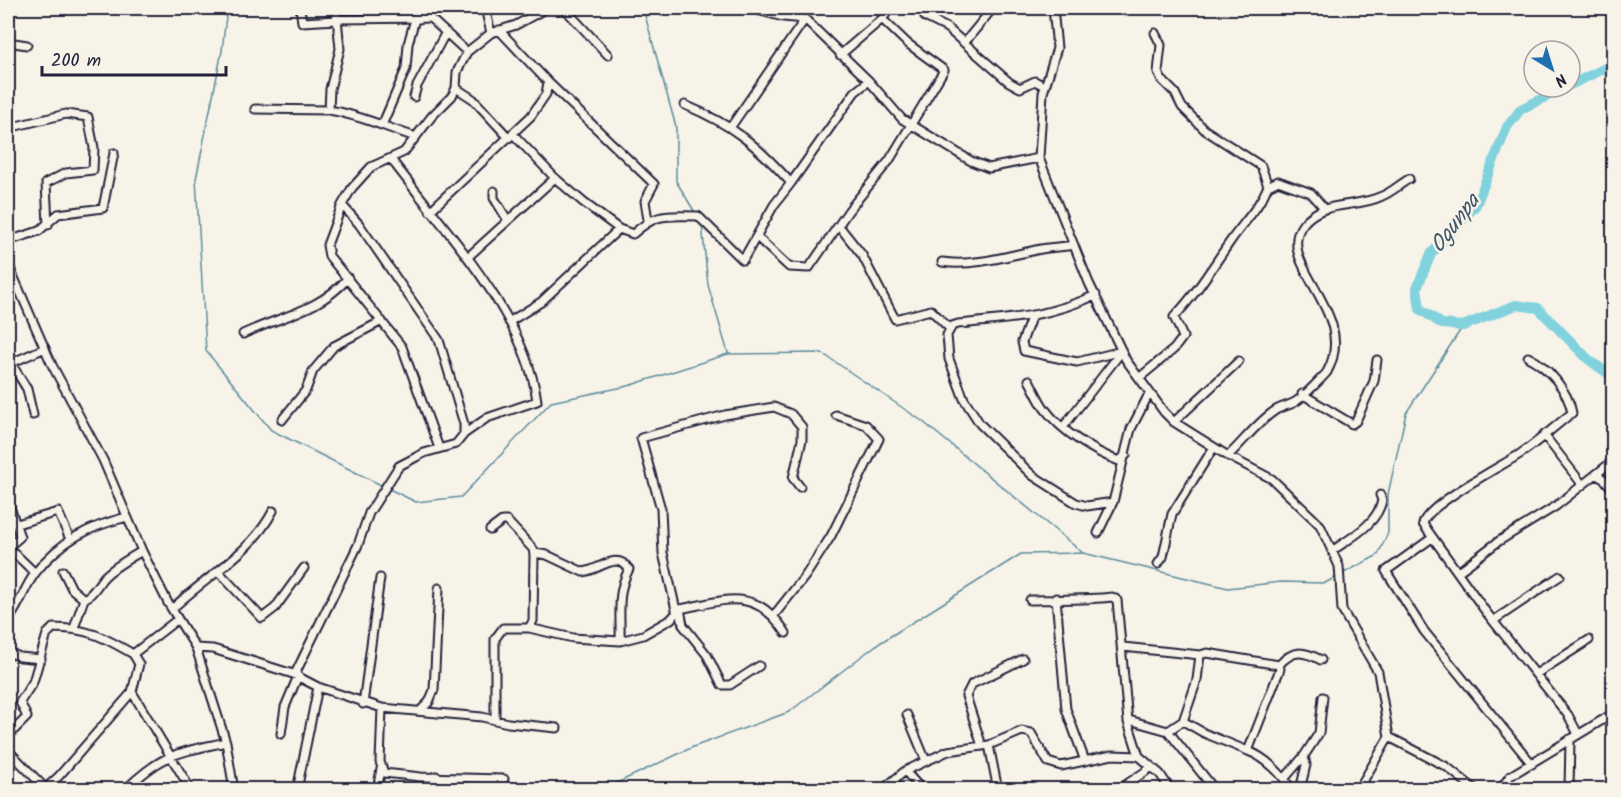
<svg xmlns="http://www.w3.org/2000/svg" width="1621" height="797" font-family="Kalam,sans-serif">
	<style>
		.lines { fill: none; stroke-linecap: round; stroke-linejoin: round }
		.stream { stroke: #5c8c9d; stroke-width: 1.5 }
		.river { stroke: #82d2de; stroke-width: 10 }
		.minor-casing { stroke: #22223b; stroke-width: 11 }
		.minor { stroke: #f7f3e8; stroke-width: 7 }
		.labels { text-anchor: middle; dominant-baseline: central; stroke-width: 5; stroke-linejoin: round; paint-order: stroke }
		.water-label { font-size: 22px; font-style: italic; fill: #3f576c; stroke: #f7f3e8 }
	</style>
	<rect width="100%" height="100%" fill="#f7f3e8"/>
	<filter id="ink" filterUnits="userSpaceOnUse"><feTurbulence type="fractalNoise" baseFrequency=".0167" numOctaves="2"/><feDisplacementMap in="SourceGraphic" scale="12" xChannelSelector="R" yChannelSelector="G"/><feConvolveMatrix kernelMatrix="1 2 1 2 8 2 1 2 1" color-interpolation-filters="sRGB"/></filter>
	<g filter="url(#ink)">
		<g class="lines">
			<path class="stream" d="M227,8L222,51L196,179L206,351L271,430L383,486
				M643,8L676,127V181L696,214
				M702,224L708,285L728,353
				M387,488L416,502L461,497L551,402L628,386L728,354L822,353L922,421L1083,553
				M1342,574L1378,555L1388,533V494L1406,413L1463,326
				M602,790L693,747L789,712L875,646L1021,554L1083,553L1228,588L1281,582L1325,583L1338,576"/>
			<path class="river" d="M1570,85L1614,64
				M1566,87L1521,109L1507,127L1476,205L1431,254L1417,288L1420,309L1442,324L1463,326L1516,305L1538,308L1588,359L1614,378"/>
			<defs>
				<path id="minor" d="M300,8L302,22L337,20
					M336,8L340,49L330,89L329,110C360,115 387,128 416,137
					M417,8L419,19
					M485,8L491,33
					M564,8L608,55
					M750,8L783,17L805,19L869,81L902,119L971,161L989,168L1039,158
					M1053,8L1057,48L1043,93L1039,158L1089,283L1126,360L1164,412L1174,422L1228,456L1272,479L1320,525L1339,566L1342,610L1378,672L1389,737L1358,790
					M925,17L947,28L1009,82L1020,88L1035,81L1044,86
					M337,19L430,18L467,52
					M882,19L889,10L888,8
					M1155,33L1161,45L1158,72L1161,79L1175,93L1182,107L1205,130L1261,166L1268,186
					M8,42L27,45
					M965,42L993,8
					M548,82L654,184L645,201L648,220
					M456,88L473,99L509,138
					M414,97L417,86L446,32
					M685,105C733,125 757,145 791,183L855,92L869,81
					M255,109L329,110
					M383,123L406,69L408,44L415,19
					M8,128L66,114L88,117L94,148L93,170L66,173L46,183L48,225
					M730,128L805,19
					M513,134L555,178L583,202L619,229L633,234C657,212 667,216 698,216L743,260L774,205L791,183
					M391,159C442,228 526,314 537,401L487,418L464,434
					M494,191V198L507,219
					M342,205L327,245L329,256L402,347L439,448
					M430,211L531,116L546,94L548,82L499,30
					M839,226L862,255L895,319L931,310L950,329
					M758,238L789,267L809,268L849,210L889,161L944,70L907,43L882,19L840,55
					M8,241L39,231L58,214L103,208L114,153
					M468,257L555,178
					M942,262C974,267 1010,255 1041,249C1052,247 1063,247 1074,245
					M8,264L52,365L103,460L142,551L168,603L196,648L226,742L234,790
					M1096,295C1048,317 1009,319 958,324L952,326L947,335L949,359L964,399L980,424L1032,475L1076,503L1087,506L1113,502
					M1032,315L1022,342L1024,351L1077,362L1122,351L1064,426
					M509,322L541,302L619,229
					M243,334C281,316 319,311 348,278
					M1528,357C1548,367 1568,390 1572,413C1555,426 1538,442 1520,454C1502,466 1426,505 1423,524L1486,612L1568,715L1578,734
					M11,363L27,389L33,415
					M9,364L45,348
					M1139,378L1174,349L1183,337L1174,317C1197,293 1213,266 1232,239C1245,221 1260,206 1268,186L1278,181L1311,193L1324,208
					M1029,380C1034,389 1039,401 1045,409C1061,431 1094,452 1119,461L1126,455
					M1302,394L1352,424L1356,421L1374,381L1377,360
					M282,420L306,390L313,371L334,346L382,321
					M1174,422L1239,361
					M1547,433L1544,435L1582,484
					M1228,456C1243,442 1256,424 1273,412C1280,406 1291,406 1298,400C1302,398 1325,375 1327,372C1360,312 1273,263 1303,224C1323,199 1356,209 1382,196C1392,192 1400,184 1409,179
					M1597,475L1605,480L1614,491
					M8,501L20,537L8,547
					M17,524L58,512L70,539
					M490,530L502,521H507L533,549L534,555L533,621L529,628H503L495,639V719
					M1098,533L1113,502L1131,429L1149,394
					M1432,538L1386,571L1424,631L1532,764
					M8,547L35,573
					M1332,551C1350,538 1378,524 1382,500L1380,495
					M534,553L547,555L583,572C600,570 616,551 629,569C616,594 621,613 620,641
					M1158,564L1163,557L1172,514L1214,447
					M63,571L72,589L84,599
					M218,571L262,618L275,608L304,568
					M1458,572L1499,541L1556,506L1614,460
					M1056,598L1066,709L1085,761
					M1030,600C1058,599 1085,600 1112,597L1117,600L1128,722L1139,756L1160,774L1166,783
					M172,609C205,577 251,554 273,511
					M680,609C726,600 756,586 786,633
					M676,610L663,553L661,509L641,438L725,415L774,407L791,414L802,427V440L793,478L800,487
					M775,614L806,575L831,536L879,439L866,425L836,415
					M178,619L133,654L139,664L132,692L191,790
					M8,620C20,606 24,587 36,572C60,541 90,526 127,517
					M1493,621L1560,576
					M74,628L84,599C94,594 97,585 104,577C115,566 129,559 142,551
					M529,628L573,638L620,641L643,635L671,619L680,609L683,625L707,655L722,685H730L759,666
					M1123,647L1200,655
					M196,648L213,649L293,674L296,672L358,545L369,513L399,466L424,453L456,444L464,434V424L439,340L359,224L342,205L352,188L371,167L404,152L432,116L452,96L456,88L457,72L467,52L491,33L516,25L547,8
					M8,652L20,657L41,659
					M1279,665C1293,649 1303,651 1321,660
					M293,674L318,687L382,708L482,717L508,723L557,728
					M1536,674L1589,640
					M363,704L380,578
					M382,708L380,762L384,773L421,777L504,779
					M421,710L429,702L434,690L439,588
					M907,715L926,761
					M1129,720L1168,731L1215,790
					M1183,721L1197,680L1200,655L1207,653L1279,665L1280,669L1248,751C1265,757 1282,774 1292,790
					M1168,731L1183,721L1204,733L1248,751
					M281,734L285,707L298,676
					M8,736L27,717L20,702L33,682L47,634L53,628C87,628 104,637 133,654
					M1389,737L1447,767L1476,790
					M989,745L998,790
					M982,746L966,696L972,684L1023,659
					M8,750L45,788
					M1304,756L1319,733L1323,697
					M436,776L439,790
					M1285,778L1304,756L1306,765L1300,790
					M44,790L59,776L132,692
					M125,790C163,753 177,753 226,742
					M297,790L318,687
					M377,790L381,769
					M882,790L905,771
					M922,790L905,771L948,751L989,745L1022,731L1031,733L1048,762L1061,766L1112,755L1139,756
					M1118,790L1152,767
					M1500,790L1510,776L1614,713
					M1569,790L1570,739"/>
			</defs>
			<use href="#minor" class="minor-casing"/>
			<use href="#minor" class="minor"/>
		</g>
	</g>
	<g class="labels">
		<g class="water-label">
			<text transform="translate(1456 224) rotate(-53)">Ogunpa</text>
		</g>
	</g>
	<rect width="1621" height="797" fill="none" stroke="#f7f3e8" stroke-width="30"/>
	<rect x="15" y="15" width="1591" height="767" fill="none" stroke="#22223b" stroke-width="2" filter="url(#ink)"/>
	<g transform="translate(1552 69) rotate(142)"><circle r="28" fill="#f7f3e8" stroke="#a29fa3" stroke-width="1.5"/>
	<path d="M0-4.5L10 22L0 15L-10 22Z" fill="#1f6fb2"/>
	<text y="-9" font-size="16" font-weight="bold" text-anchor="middle" fill="#22223b">N</text>
	</g>
	<path d="M42 66v9h184v-9" fill="none" stroke="#22223b" stroke-width="3"/>
	<text x="51" y="66" font-size="18" fill="#22223b" stroke="#f7f3e8" stroke-width="4.5" paint-order="stroke">200 m</text>
</svg>
